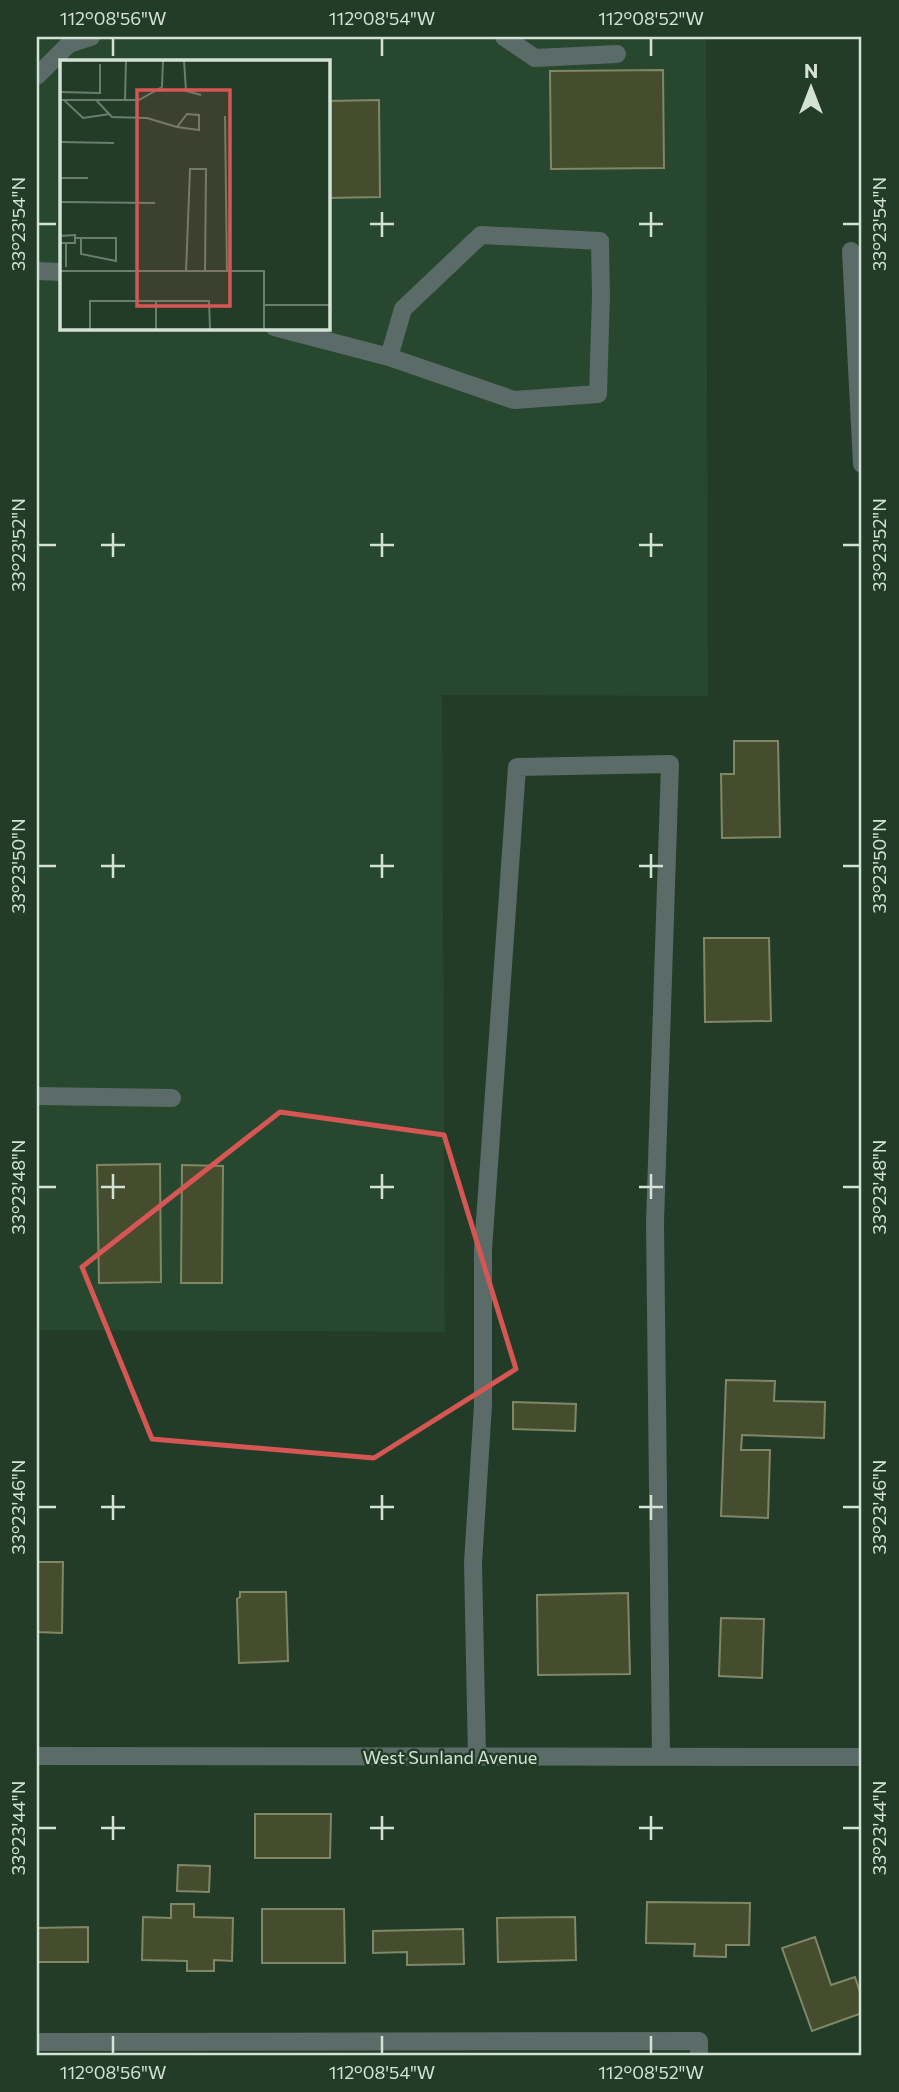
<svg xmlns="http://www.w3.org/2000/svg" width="899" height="2092" font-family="Commissioner,sans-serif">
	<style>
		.built { fill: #27472f; fill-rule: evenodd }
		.building { fill: #464c2e; stroke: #808767; stroke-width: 2 }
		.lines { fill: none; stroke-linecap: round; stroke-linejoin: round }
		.minor { stroke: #5a6b68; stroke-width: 18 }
		.marked { fill: none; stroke: #d55653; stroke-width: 5; stroke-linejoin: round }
		.ticks { fill: none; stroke: #d3e2d5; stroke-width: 2.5 }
		.labels { text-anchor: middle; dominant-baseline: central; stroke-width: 5; stroke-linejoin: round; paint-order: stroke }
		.street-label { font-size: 18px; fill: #d3e2d5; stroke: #223c28 }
		.inset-road { fill: none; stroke: #697e6d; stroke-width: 2 }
		.view { fill: #d55653; fill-opacity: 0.15; stroke: #d55653; stroke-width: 3.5 }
		.inset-edge { fill: none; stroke: #d3e2d5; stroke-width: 3.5 }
		.neatline { fill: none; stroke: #d3e2d5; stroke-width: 2.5 }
		.ticks-label { font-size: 18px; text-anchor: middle; fill: #d3e2d5 }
	</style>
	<rect width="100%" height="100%" fill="#223c28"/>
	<path class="built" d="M37,37H706L708,696L442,695L445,1332L37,1330ZM61,61H327V327H61Z"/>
	<path class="building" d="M663,70L664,168L551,169L550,71Z
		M379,100L380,197L327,198V101Z
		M734,741H778L780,837L722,838L721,774H734Z
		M704,938H769L771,1021L705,1022Z
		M160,1164L161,1282L99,1283L97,1165Z
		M182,1165L223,1166L222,1283H181Z
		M726,1380L775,1381L774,1401L825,1402L824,1438L742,1435L741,1450H770L768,1518L721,1516Z
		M513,1402L576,1404L575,1431L513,1429Z
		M37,1562H63L62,1633L37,1632Z
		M240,1592H286L288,1661L239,1663L237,1599L240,1597Z
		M628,1593L630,1674L538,1675L537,1595Z
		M721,1618L764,1619L762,1678L719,1676Z
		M255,1814H331L330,1858H255Z
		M178,1865L210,1866L209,1892L177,1891Z
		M647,1902L750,1903L749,1945H726V1957L694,1956L695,1944L646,1943Z
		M171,1904H194V1917L233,1918L232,1961L214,1960V1971H187V1961L142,1960L143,1917L171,1918Z
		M262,1909H344L345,1963H262Z
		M575,1917L576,1960L498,1962L497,1918Z
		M88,1927V1962H37V1928Z
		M463,1929L464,1964L407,1965V1952L373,1953V1931Z
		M815,1937L831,1985L855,1977L862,1998V2013L812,2031L782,1948Z"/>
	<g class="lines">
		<path class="minor" d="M504,37L535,58L617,54
			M37,76L69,44L91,37
			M851,251L862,464
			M37,271L61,272
			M274,327L389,357L514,400L598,394L601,296L600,241L481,235L403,309L389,357
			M37,1096L172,1098
			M37,1756L862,1757
			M477,1757L473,1563L483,1405V1249L517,767L670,764L655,1222L661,1757
			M37,2042L699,2041V2055"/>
	</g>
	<path class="marked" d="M280,1112L444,1135L516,1369L374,1458L152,1439L82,1267Z"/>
	<path class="ticks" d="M113,38V56M382,38V56M651,38V56M382,212V237M651,212V237M38,224H56M370,224H394M639,224H663M843,224H860M113,533V557M382,533V557M651,533V557M38,545H56M101,545H125M370,545H394M639,545H663M843,545H860M113,854V878M382,854V878M651,854V878M38,866H56M101,866H125M370,866H394M639,866H663M843,866H860M113,1174V1199M382,1174V1199M651,1174V1199M38,1187H56M101,1187H125M370,1187H394M639,1187H663M843,1187H860M113,1495V1520M382,1495V1520M651,1495V1520M38,1507H56M101,1507H125M370,1507H394M639,1507H663M843,1507H860M113,1816V1840M382,1816V1840M651,1816V1840M38,1828H56M101,1828H125M370,1828H394M639,1828H663M843,1828H860M113,2036V2054M382,2036V2054M651,2036V2054"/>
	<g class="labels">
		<g class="street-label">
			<text x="450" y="1757">West Sunland Avenue</text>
		</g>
	</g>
	<g transform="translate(60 60)">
		<rect width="270" height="270" fill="#223c28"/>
		<path class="inset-road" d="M124,0L126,31L141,35M0,32L40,33V4M0,40H79L102,27L103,0M4,40L23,58L50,54M36,40L52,57L87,58L117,67L127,54L139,55V70L117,67M65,40L66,0M165,56L167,212M0,82L54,83M0,118H28M0,142L95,143M0,164V176L15,175V183H6M15,178H56V201L21,194V178M0,183H6V207M0,211H204V269M126,212L130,109H146L145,212M96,241V269M204,245H270M30,269V241H149L150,269"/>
		<path class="view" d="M77,30H170V246H77Z"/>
		<rect width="270" height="270" class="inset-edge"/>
	</g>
	<rect width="899" height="2092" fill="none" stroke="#223c28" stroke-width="77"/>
	<g transform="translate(811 88)" stroke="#223c28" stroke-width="5" paint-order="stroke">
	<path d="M0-5L12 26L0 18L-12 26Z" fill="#d3e2d5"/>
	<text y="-10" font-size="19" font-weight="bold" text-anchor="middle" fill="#d3e2d5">N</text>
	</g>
	<rect x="38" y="38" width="822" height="2016" class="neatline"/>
	<g class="ticks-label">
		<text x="113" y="25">112°08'56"W</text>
		<text x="382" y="25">112°08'54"W</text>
		<text x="651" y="25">112°08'52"W</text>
		<text transform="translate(19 224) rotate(-90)" y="6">33°23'54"N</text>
		<text transform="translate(880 224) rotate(-90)" y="6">33°23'54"N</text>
		<text transform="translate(19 545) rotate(-90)" y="6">33°23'52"N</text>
		<text transform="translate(880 545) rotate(-90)" y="6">33°23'52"N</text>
		<text transform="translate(19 866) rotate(-90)" y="6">33°23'50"N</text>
		<text transform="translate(880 866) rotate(-90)" y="6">33°23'50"N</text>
		<text transform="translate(19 1187) rotate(-90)" y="6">33°23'48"N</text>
		<text transform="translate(880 1187) rotate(-90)" y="6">33°23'48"N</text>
		<text transform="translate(19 1507) rotate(-90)" y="6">33°23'46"N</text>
		<text transform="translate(880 1507) rotate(-90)" y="6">33°23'46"N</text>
		<text transform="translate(19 1828) rotate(-90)" y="6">33°23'44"N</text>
		<text transform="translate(880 1828) rotate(-90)" y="6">33°23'44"N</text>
		<text x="113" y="2079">112°08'56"W</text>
		<text x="382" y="2079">112°08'54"W</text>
		<text x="651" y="2079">112°08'52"W</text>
	</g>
</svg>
